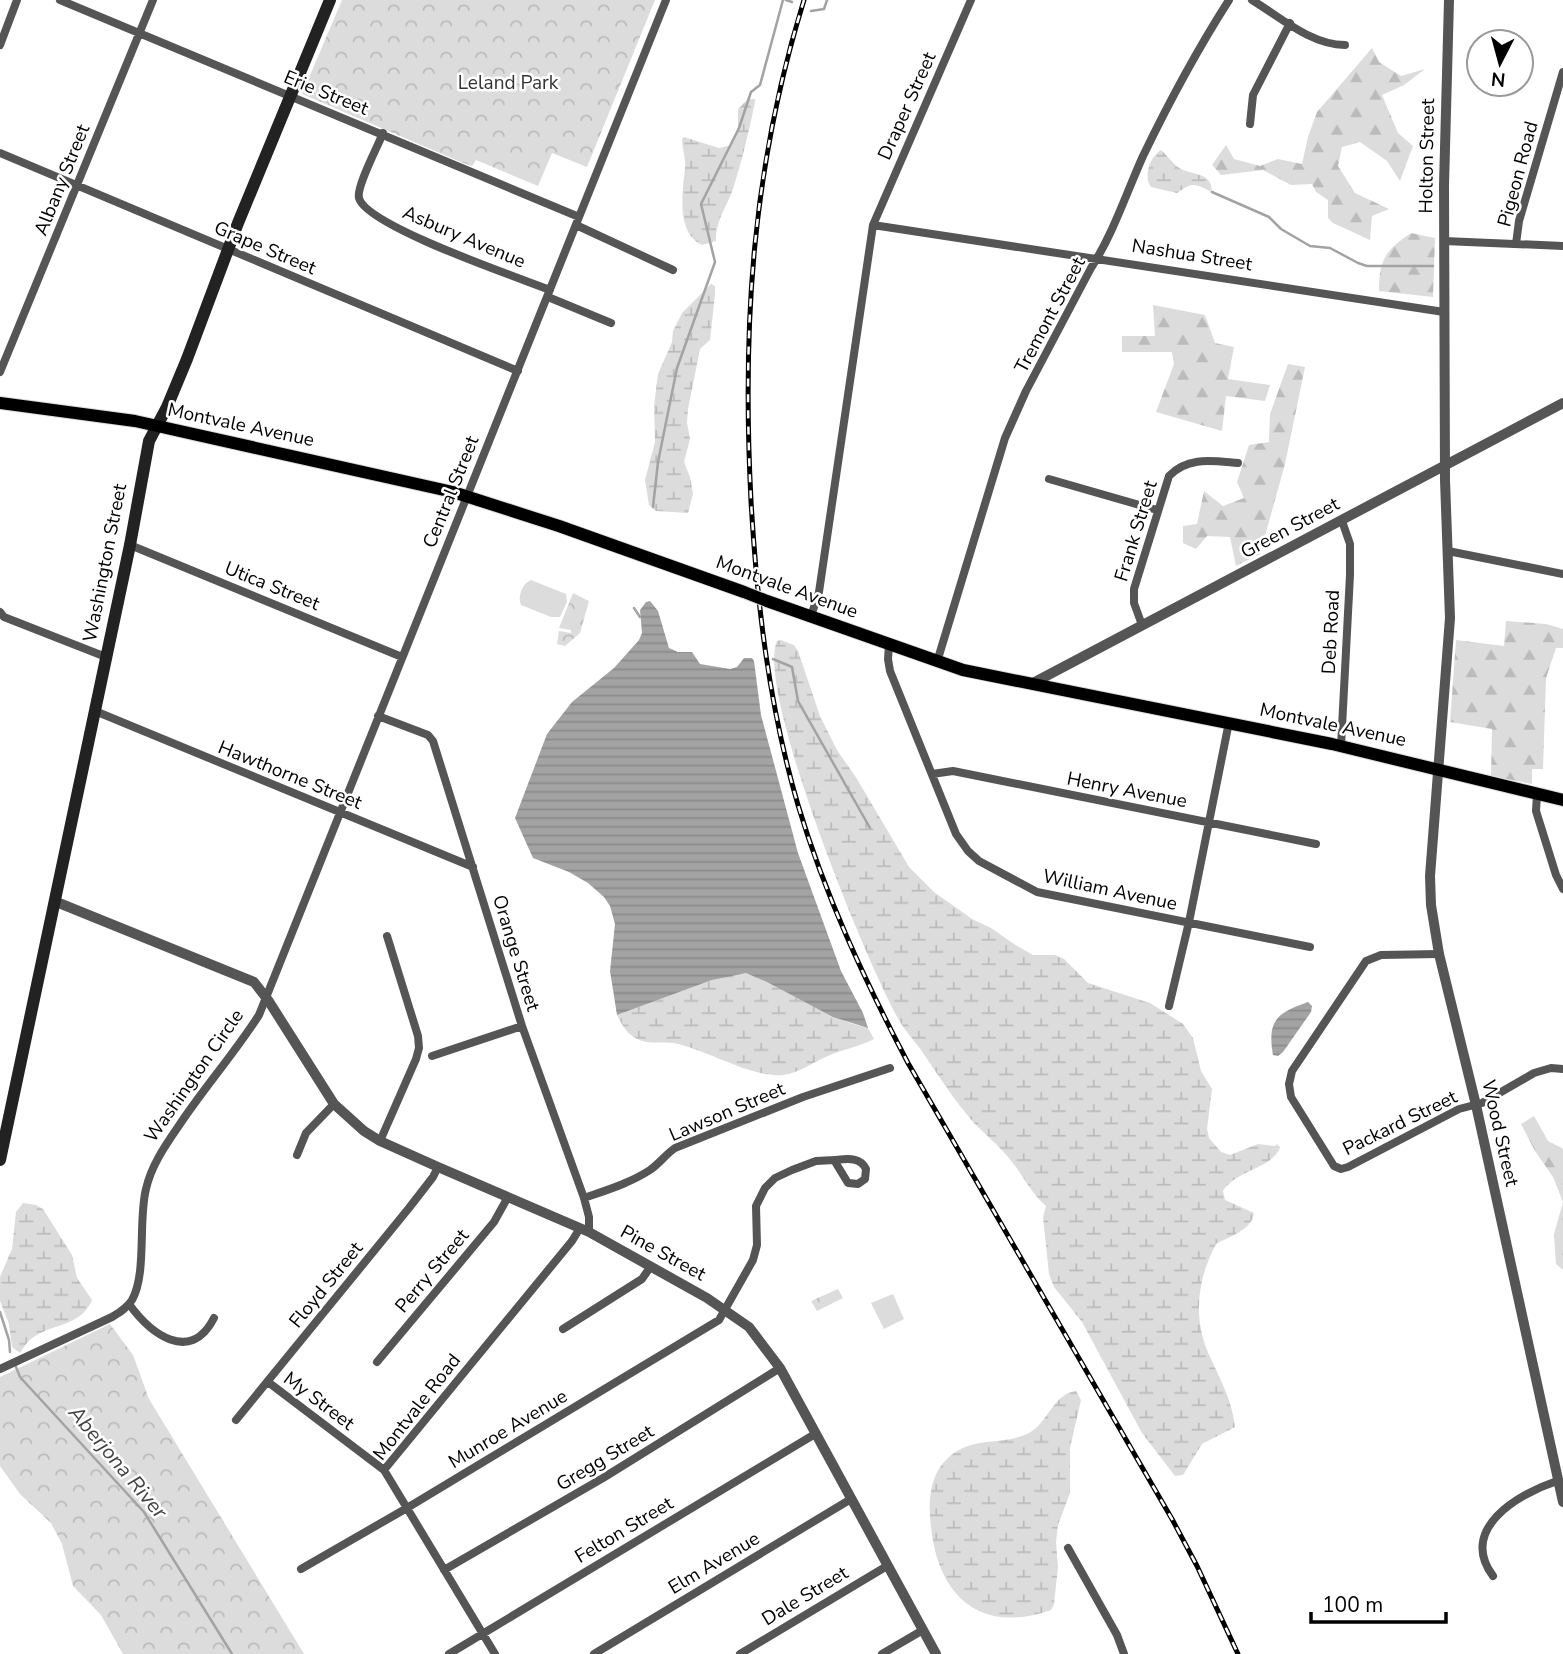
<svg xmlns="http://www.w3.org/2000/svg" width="1563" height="1654" font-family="'Nunito Sans',sans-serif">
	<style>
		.grass { fill: #dcdcdc }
		.forest { fill: url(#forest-firs) }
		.wetland { fill: url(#wetland-marsh) }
		.park { fill: url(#park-crowns) }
		.water { fill: url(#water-rules) }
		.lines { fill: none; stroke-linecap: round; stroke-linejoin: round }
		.stream { stroke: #a3a3a3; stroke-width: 2.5 }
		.primary-casing { stroke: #dbdbdb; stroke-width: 14 }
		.minor { stroke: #555; stroke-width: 8 }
		.tertiary { stroke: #555; stroke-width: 10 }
		.secondary { stroke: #222; stroke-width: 12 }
		.primary { stroke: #000; stroke-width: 12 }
		.rail-casing { stroke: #000; stroke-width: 5 }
		.rail { stroke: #fff; stroke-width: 2.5; stroke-dasharray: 8; stroke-linecap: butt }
		.primary-bridge-casing { stroke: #dbdbdb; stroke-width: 14; stroke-linecap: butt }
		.primary-bridge { stroke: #000; stroke-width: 12 }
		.labels { text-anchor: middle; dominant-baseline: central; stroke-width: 5; stroke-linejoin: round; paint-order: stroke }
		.park-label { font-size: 19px; fill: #333; stroke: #fff }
		.street-label { font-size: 19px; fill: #000; stroke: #fff }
		.water-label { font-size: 21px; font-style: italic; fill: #444; stroke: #fff }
	</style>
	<defs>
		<pattern id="forest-firs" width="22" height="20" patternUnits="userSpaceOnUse" patternTransform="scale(1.75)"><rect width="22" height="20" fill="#dcdcdc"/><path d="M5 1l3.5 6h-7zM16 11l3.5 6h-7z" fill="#bbb"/></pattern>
		<pattern id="wetland-marsh" width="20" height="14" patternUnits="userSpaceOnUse" patternTransform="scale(1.75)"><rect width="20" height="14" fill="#dcdcdc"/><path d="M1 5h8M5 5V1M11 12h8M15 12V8" fill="none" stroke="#bbb"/></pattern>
		<pattern id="park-crowns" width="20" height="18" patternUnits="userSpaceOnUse" patternTransform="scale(1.75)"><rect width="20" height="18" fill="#dcdcdc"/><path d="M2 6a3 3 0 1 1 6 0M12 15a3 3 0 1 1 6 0" fill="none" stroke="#bbb"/></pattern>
		<pattern id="water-rules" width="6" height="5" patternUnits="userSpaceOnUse" patternTransform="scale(1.75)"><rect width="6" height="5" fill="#a3a3a3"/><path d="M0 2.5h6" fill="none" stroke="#8b8b8b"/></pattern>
	</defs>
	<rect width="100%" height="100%" fill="#fff"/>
	<path class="grass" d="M531,580L566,594L567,602L560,617H551L521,605C517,596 523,583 531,580Z
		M893,1294L904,1319L884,1329L871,1303Z"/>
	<path class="forest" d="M1372,48L1379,62L1401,76L1425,69L1404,85L1382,95L1398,133L1413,146L1400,181L1387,161L1360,142L1342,147L1338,166L1355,193L1389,209L1372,216L1370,240L1333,223L1328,218V200L1316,192L1312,184L1291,185L1263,170L1221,175L1212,165L1226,145L1234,159L1260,166L1278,159L1302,164L1308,137L1317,112Z
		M1411,233L1435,238L1433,297L1379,291C1379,259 1386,250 1411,233Z
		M1153,305L1205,315L1215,343L1234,347L1228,379L1270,385L1265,401L1226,396L1222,431L1156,412L1174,364L1172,352H1122V336H1155Z
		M1288,364L1305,367L1285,464L1260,554L1236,566L1230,537L1207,536L1196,549L1183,543V526L1197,524L1204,491L1223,506L1244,498L1237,482L1249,445L1269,442L1270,414Z
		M1506,621L1546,624L1563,629V648H1556L1546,678L1543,769H1532V784L1491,776L1492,729L1450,722L1456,640L1504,646Z
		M1534,1116L1548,1141L1562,1148L1563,1151V1270L1556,1264L1554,1234L1563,1202L1553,1177L1535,1151L1521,1124Z"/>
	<path class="wetland" d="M748,99H755V102C749,132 742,160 733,189C727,206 715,222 716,241L702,245C675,232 683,190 685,167C686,158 682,148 682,139L684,137L719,148L732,145L738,129V109Z
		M1161,150C1168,156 1174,166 1183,170C1195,175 1212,173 1212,192C1193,183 1193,182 1177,193L1151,187C1143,177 1150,156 1161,150Z
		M711,284L715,286V294L710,340L700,349L688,409L687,423L690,439L684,462L690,477L693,494L688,513L656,511L649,505L645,480L655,442L654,406L658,374L672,342L673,331L682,313Z
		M781,640L794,645L798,651L820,716L837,750L857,779L909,867L934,892L972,919L991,928L1014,944L1033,955H1055L1064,959L1088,983L1150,1003L1183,1024L1193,1038L1201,1071L1212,1089L1207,1129L1209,1138L1221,1152L1230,1155L1258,1144L1275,1146L1277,1144L1280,1147C1274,1168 1236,1170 1223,1191L1225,1200L1254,1213C1252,1230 1230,1236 1216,1244C1198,1278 1193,1314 1207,1350C1218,1376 1232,1398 1235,1427L1202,1444L1183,1475L1175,1476L1142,1433L1082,1322L1054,1287L1049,1274L1043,1217L1046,1206C1030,1192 1022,1173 1008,1157C998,1145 985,1134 974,1123C954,1100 938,1075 921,1050C914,1040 905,1031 899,1020C868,967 755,691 777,641Z
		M746,973C790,985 823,1019 868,1028L874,1039C859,1047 843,1049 828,1056C813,1062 800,1073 783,1075C751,1078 708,1050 674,1043C661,1041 650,1045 637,1039C627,1034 622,1025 617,1015L712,980L735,974Z
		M23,1203L36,1205L43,1209L72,1255L77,1278L92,1300C82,1325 54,1324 35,1336C28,1340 24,1347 20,1353L12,1347L9,1324L0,1301V1277L12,1249L16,1212Z
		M1076,1391L1081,1400L1070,1448V1493L1058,1525L1056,1542L1058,1567L1054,1604L1051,1610C980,1635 938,1596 931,1527C928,1504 929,1478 945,1461C970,1434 1000,1447 1029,1433C1047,1424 1054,1393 1076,1391Z"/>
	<path class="park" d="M342,0H655L587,167L552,153L538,186L476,160L472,166L463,163L302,94Z
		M573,593L589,601L580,633L565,646L557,644L559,631L571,633V630L559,628Z
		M838,1289L843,1298L817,1311L811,1301Z
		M110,1324L133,1355L149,1399L304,1654H123L101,1615L73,1586L62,1544L51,1523L20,1494L0,1466V1377Z"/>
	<path class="water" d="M650,601L658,611L669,648L678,652H692L700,664L730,669L737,667L744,658H752L754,661L761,715L798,853L841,971L863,1013L868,1028L833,1017L767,982L746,973L712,980L617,1015L610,971L615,924L610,906L604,897L588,883L569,872L533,858L515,818L547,734L572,702L614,668L639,640L642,633L640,610L646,602Z
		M1308,1002L1312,1006L1311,1012L1283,1052L1278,1056L1273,1055C1267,1020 1277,1013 1308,1002Z"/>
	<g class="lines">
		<path class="stream" d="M786,0L792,2
			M811,11L824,9L827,0
			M1212,192L1269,217L1281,229L1310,246L1330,248L1358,263L1367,266H1433
			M653,507L658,462L677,368L715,262L701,204L739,128L751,92L760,85L783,0
			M634,608L640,617
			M773,659L792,667L798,701L870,828
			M0,1312L9,1340L10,1352
			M16,1367L20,1377L144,1512L232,1654"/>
		<defs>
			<path id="primary" d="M0,403L135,421L453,492L559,526L744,592
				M767,601L963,670L1332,744L1563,800"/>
		</defs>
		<use href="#primary" class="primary-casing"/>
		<path class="minor" d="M60,0L579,217
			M1252,0C1280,17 1311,45 1345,45
			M0,45L17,0
			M1250,124L1253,95L1290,23
			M383,133C378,146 356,187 359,198C366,226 520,278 550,290
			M0,153L518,371
			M576,225L673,270
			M873,225L971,0
			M1444,241L1563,246
			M1516,244L1519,221L1563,72
			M548,297L611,323
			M0,372L153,0
			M1049,479L1157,510
			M130,545L402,657
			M1448,551L1563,574
			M0,612L4,617L106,657
			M811,616L819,592L873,225L1444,312
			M1142,625L1134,603V589L1169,476C1188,456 1213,461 1238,463
			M889,645L888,659L890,671L956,834L968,851L979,861L1037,892L1310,947
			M937,662L1005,438L1026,391L1091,268C1113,234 1126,194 1143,156C1169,102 1197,50 1229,0
			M95,711L473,867
			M378,716L428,735L433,741L522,1026L584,1198L589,1217V1232
			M1341,746L1350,575V544L1342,521
			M932,774L953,771L1316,844
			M1537,794L1536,811L1556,875L1563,889
			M1439,954L1381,955L1366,961L1292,1071L1289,1084L1291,1097L1334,1166L1341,1169L1348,1167L1459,1109L1482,1103L1534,1073L1551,1068L1563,1069
			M1169,1006L1189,922L1229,722
			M432,1056L522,1026
			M380,1141L416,1059L419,1048L418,1036L387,936
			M297,1155L306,1133L334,1104
			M584,1198C607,1190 630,1183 650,1170C660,1163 666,1154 675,1148L803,1097L890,1068
			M129,1304C150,1333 190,1365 214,1318
			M563,1329L642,1279L651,1266
			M377,1362L494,1222L508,1197
			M0,1369L112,1317C120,1312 127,1308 132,1300C147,1274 138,1220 146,1189C151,1166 165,1146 178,1127C203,1089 234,1054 259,1015L666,0
			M268,1382L384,1470
			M236,1420L409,1208L433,1177L438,1167
			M1068,1548L1117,1635L1124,1654
			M301,1569L407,1508L719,1320L753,1260L757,1245L756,1206L765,1188L775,1178L792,1170L816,1161L834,1160L848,1183L858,1184L865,1179L866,1169C860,1156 846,1159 834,1160
			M444,1570L603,1478L780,1368
			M1493,1576C1458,1529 1518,1494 1557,1481
			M449,1654L815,1434
			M495,1654L384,1470L572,1241L580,1228
			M594,1654L851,1499
			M740,1654L887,1566
			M882,1654L923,1630"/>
		<path class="tertiary" d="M1449,0L1444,185L1445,480L1450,618L1430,876L1431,905L1439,954L1476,1105L1563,1502
			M1033,683L1563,403
			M54,901L254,982L268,1000L334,1104L364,1131L380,1141L438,1167L589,1232L707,1298L749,1327L780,1368L936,1654"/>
		<path class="secondary" d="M0,1160L130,545L149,441L167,407L187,359L238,223L330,0"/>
		<use href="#primary" class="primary"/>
		<defs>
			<path id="rail" d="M804,0C752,168 742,326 751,501C757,604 769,706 798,805C825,895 864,979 908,1063L1172,1519L1197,1566L1238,1654"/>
		</defs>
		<use href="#rail" class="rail-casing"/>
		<use href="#rail" class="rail"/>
		<defs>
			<path id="primary-bridge" d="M744,592L767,601"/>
		</defs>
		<use href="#primary-bridge" class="primary-bridge-casing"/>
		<use href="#primary-bridge" class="primary-bridge"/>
	</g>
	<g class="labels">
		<g class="park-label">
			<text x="508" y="83">Leland Park</text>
		</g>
		<g class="street-label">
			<text transform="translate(326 93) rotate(22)">Erie Street</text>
			<text transform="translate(907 106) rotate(-66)">Draper Street</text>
			<text transform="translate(1427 156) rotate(-89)">Holton Street</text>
			<text transform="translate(1518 174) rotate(-75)">Pigeon Road</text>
			<text transform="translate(62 180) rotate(-68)">Albany Street</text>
			<text transform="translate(464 237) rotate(23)">Asbury Avenue</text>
			<text transform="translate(265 248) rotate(23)">Grape Street</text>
			<text transform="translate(1192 255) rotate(9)">Nashua Street</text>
			<text transform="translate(1050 315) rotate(-62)">Tremont Street</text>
			<text transform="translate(241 425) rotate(12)">Montvale Avenue</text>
			<text transform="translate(451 492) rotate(-68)">Central Street</text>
			<text transform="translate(1290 528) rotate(-28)">Green Street</text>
			<text transform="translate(1136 531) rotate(-73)">Frank Street</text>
			<text transform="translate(105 563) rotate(-79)">Washington Street</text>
			<text transform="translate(272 586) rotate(22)">Utica Street</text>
			<text transform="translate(787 587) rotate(20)">Montvale Avenue</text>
			<text transform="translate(1331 632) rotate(-87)">Deb Road</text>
			<text transform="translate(1333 725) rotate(12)">Montvale Avenue</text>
			<text transform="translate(290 775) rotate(22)">Hawthorne Street</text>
			<text transform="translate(1127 790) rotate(11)">Henry Avenue</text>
			<text transform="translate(1110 890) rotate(12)">William Avenue</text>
			<text transform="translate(516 953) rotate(73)">Orange Street</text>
			<text transform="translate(194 1076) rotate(-55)">Washington Circle</text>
			<text transform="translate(727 1112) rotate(-23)">Lawson Street</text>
			<text transform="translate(1400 1123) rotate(-26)">Packard Street</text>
			<text transform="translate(1500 1133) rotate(77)">Wood Street</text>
			<text transform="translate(663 1253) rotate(29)">Pine Street</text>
			<text transform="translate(432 1271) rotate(-50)">Perry Street</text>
			<text transform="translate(326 1285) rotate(-51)">Floyd Street</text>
			<text transform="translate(319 1401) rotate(37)">My Street</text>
			<text transform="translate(417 1407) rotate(-52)">Montvale Road</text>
			<text transform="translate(508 1429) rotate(-31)">Munroe Avenue</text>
			<text transform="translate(605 1458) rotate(-31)">Gregg Street</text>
			<text transform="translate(624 1530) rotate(-31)">Felton Street</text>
			<text transform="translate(714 1563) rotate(-31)">Elm Avenue</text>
			<text transform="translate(805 1596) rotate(-31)">Dale Street</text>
		</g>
		<g class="water-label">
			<text transform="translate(118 1462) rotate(50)">Aberjona River</text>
		</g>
	</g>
	<g transform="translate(1500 63) rotate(186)"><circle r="33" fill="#ffffff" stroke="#999999" stroke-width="2"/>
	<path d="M0-5L12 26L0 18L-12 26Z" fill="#000000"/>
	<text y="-10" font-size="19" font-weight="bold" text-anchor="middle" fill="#000000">N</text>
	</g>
	<path d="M1311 1612v10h135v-10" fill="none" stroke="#000000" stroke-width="3.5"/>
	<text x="1322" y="1612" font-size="21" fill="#000000" stroke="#ffffff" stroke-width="5" paint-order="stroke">100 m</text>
</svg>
